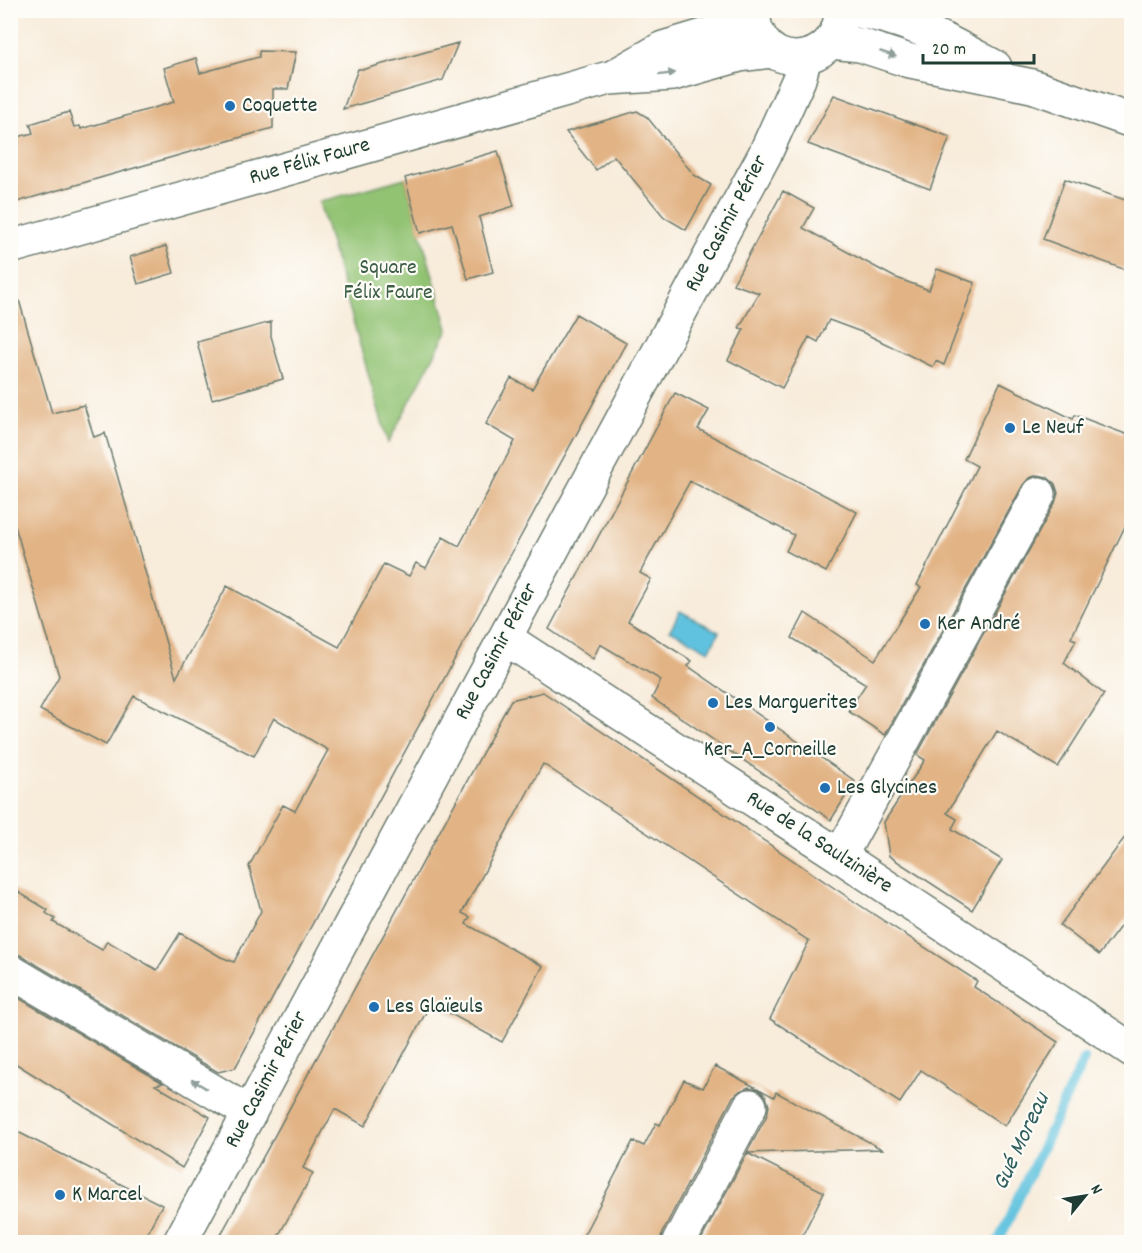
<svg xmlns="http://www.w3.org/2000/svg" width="1142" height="1253" font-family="Dekko,sans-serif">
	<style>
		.green { fill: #92c373; stroke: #588054; stroke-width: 1.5 }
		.water { fill: #60c2de; stroke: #408089; stroke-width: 1.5 }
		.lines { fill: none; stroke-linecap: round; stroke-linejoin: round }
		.stream { stroke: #60c2de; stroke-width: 10 }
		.building { fill: #e2b485 }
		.street-casing { stroke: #6b7a6e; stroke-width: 36 }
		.secondary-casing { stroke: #6b7a6e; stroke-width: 36 }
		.primary-casing { stroke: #6b7a6e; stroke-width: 36 }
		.street { stroke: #fff; stroke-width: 33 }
		.secondary { stroke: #fff; stroke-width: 33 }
		.primary { stroke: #fff; stroke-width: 33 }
		.oneway { fill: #8f9e9a }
		.poi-dot { fill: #1f6fb2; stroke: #fdfcf7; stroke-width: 2 }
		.labels { text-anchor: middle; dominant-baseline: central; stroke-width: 4.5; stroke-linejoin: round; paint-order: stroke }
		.poi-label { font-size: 22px; fill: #1f3d34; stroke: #fdfcf7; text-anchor: start }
		.street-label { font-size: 22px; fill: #1f3d34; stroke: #fdfcf7 }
		.park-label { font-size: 22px; fill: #3c5e44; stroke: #fdfcf7 }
		.water-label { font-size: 24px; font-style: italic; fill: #2f5e5e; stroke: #fdfcf7 }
	</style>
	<rect width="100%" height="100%" fill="#fdfcf7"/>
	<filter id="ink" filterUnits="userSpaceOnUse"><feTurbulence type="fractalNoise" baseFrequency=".0167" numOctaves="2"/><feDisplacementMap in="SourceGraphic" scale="12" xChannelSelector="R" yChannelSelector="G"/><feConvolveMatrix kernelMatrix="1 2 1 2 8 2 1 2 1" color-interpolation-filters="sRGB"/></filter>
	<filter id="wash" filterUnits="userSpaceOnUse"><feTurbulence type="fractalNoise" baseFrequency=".008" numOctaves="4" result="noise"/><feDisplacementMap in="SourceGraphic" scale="24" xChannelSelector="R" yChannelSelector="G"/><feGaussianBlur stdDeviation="1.35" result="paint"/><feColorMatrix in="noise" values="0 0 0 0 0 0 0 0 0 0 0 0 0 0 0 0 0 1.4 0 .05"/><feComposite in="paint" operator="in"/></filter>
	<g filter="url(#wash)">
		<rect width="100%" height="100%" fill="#f8ecdb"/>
		<path class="green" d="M405,178L448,329L388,443L319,202Z"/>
		<path class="water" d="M680,611L719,632L709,651L670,630Z"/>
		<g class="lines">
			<path class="stream" d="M998,1242L1084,1059"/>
		</g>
		<g id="blocks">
			<path class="building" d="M458,43L443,80L343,109L358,69H365Z
				M259,51L296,52L288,89H273V128L10,204V139L33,133L30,124L69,112L74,127L80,126L81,129L174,102L164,68L196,58L200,73L259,57Z
				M834,95L950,137L930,189L808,144Z
				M637,111L647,117L694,175L711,185L686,230L664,217L614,156L596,170L566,132Z
				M498,151L514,206L479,217L493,272L468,279L452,224L420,233L405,178Z
				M1065,179L1131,202V272L1043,239Z
				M783,191L814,208L803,228L894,277L929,290L937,269L975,283L944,365L936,361L933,367L864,333L829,320L818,342L809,337L782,388L728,360L744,329L739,328L759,293L733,284Z
				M166,246L174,273L138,284L130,257Z
				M19,300L52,413L84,405L94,437L105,433L176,678L227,586L339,647L384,564L409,576L416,563L426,568L443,537L459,546L515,441L486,424L511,378L532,389L576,314L626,343L503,569L235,1068L218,1072L20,955L10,952V887L48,910L46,913L55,919L53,922L102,950L107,941L157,970L180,933L221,957L234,962L261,911L249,866L283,805L295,811L328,750L274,718L254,756L134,696L106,745L40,710L59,676L10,509V301Z
				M271,322V336L283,379L212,399L197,342Z
				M1000,383L1073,419L1075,415L1131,436V514L1071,638L1076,640L1064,663L1104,694L1058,767L997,731L947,813L957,819L952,829L1002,860L972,910L889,856L884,822L925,760L917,755L1055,503L1058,493L1055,484L1047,477L1038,475L1029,478L1023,485L885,735L848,711L866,684L792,638L805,613L875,660L921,587L917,585L977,466L964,459Z
				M675,393L709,410L698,429L857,512L826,572L786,551L794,535L690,481L640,573L651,579L628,621L692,661L688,666L855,781L831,820L652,698L661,680L600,644L593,659L549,629Z
				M543,692L864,908L977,981L974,987L1058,1042L1005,1126L921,1070L900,1103L770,1019L809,941L543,764L462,913L470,917L466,924L543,966L502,1042L431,1003L365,1126L335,1109L303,1168L313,1173L275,1242H217L511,700Z
				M1131,829V912L1099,955L1060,925Z
				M10,993L163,1083L155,1085L210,1117L182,1168L10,1060Z
				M715,1066L774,1097L776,1092L882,1149L747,1153L767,1115L769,1106L766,1096L759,1090L749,1087L740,1091L733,1097L662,1233L660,1242H580L633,1141L644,1146L656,1123L660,1125L684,1080L703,1088Z
				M10,1128L162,1205L142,1242H10Z
				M747,1153L824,1192L799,1242H700Z"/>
		</g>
	</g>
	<g filter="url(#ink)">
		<use href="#blocks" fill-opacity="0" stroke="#6b7a6e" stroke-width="1.5"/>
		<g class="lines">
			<defs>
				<path id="street" d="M505,638L840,856L1132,1050
					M840,856L1039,494
					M10,971L250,1113
					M180,1242L765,154L799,79L805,57
					M679,1242L750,1106"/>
				<path id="secondary" d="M616,75L663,48L720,31L754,14
					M10,247L609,78L673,74L740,55L772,51"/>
				<path id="primary" d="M753,10C754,18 754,26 758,33C776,73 832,62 840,21
					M851,10C907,17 947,41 995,67
					M831,42L860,45L906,60L1032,86L1132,121"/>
			</defs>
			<use href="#street" class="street-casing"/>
			<use href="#secondary" class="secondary-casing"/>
			<use href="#primary" class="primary-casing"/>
			<use href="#street" class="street"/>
			<use href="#secondary" class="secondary"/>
			<use href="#primary" class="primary"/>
		</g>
		<defs><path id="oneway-solid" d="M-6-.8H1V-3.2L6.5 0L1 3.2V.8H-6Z" transform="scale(1.5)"/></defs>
		<g class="oneway">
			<use href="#oneway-solid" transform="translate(888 54) rotate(18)"/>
			<use href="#oneway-solid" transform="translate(667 74) rotate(-7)"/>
			<use href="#oneway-solid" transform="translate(199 1084) rotate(-149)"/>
		</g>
	</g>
	<g class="poi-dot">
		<circle cx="230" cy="106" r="6"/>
		<circle cx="1010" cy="428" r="6"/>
		<circle cx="925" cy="624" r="6"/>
		<circle cx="713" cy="703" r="6"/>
		<circle cx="770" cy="727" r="6"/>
		<circle cx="825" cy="788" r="6"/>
		<circle cx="374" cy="1007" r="6"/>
		<circle cx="60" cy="1195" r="6"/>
	</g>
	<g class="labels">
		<g class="poi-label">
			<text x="242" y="106">Coquette</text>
			<text x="1022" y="428">Le Neuf</text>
			<text x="937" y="624">Ker André</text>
			<text x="725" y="703">Les Marguerites</text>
			<text x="770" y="750" text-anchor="middle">Ker_A_Corneille</text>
			<text x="837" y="788">Les Glycines</text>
			<text x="386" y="1007">Les Glaïeuls</text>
			<text x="72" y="1195">K Marcel</text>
		</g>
		<g class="street-label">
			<text transform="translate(310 162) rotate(-16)">Rue Félix Faure</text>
			<text transform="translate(727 224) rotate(-62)">Rue Casimir Périer</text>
			<text transform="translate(497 652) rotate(-62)">Rue Casimir Périer</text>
			<text transform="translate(819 843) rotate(33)">Rue de la Saulzinière</text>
			<text transform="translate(267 1080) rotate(-62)">Rue Casimir Périer</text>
		</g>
		<g class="park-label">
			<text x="388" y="268">Square<tspan x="388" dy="25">Félix Faure</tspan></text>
		</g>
		<g class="water-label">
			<text transform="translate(1022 1142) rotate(-65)">Gué Moreau</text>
		</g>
	</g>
	<rect width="1142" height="1253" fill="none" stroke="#fdfcf7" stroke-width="36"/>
	<g transform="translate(1085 1196) rotate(60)" stroke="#fdfcf7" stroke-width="4.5" paint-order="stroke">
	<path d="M0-4.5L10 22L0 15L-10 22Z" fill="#1f3d34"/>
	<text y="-9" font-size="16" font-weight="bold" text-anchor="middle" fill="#1f3d34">N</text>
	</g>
	<path d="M923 54v9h111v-9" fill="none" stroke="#1f3d34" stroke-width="3"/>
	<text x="932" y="54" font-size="18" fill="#1f3d34" stroke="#fdfcf7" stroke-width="4.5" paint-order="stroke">20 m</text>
</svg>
